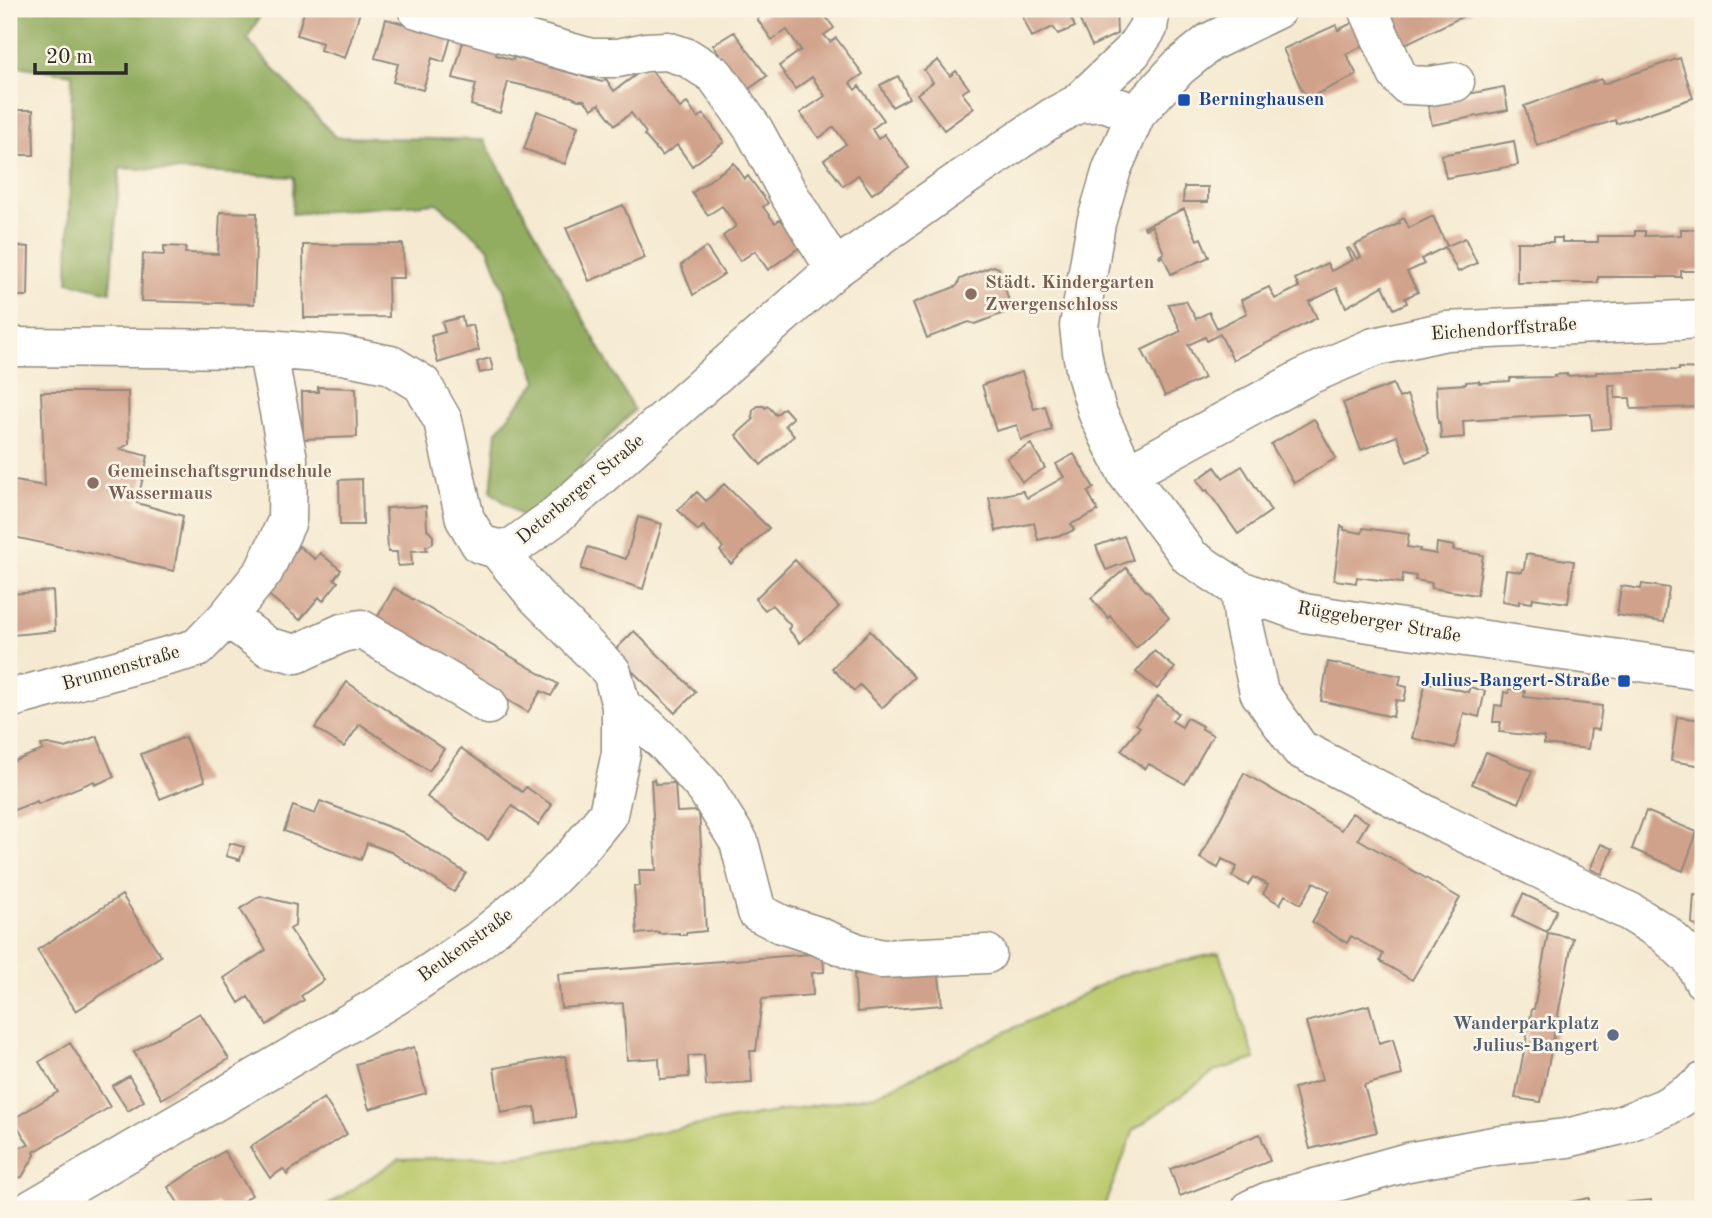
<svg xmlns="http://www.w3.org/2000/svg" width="1712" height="1218" font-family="'Old Standard TT',serif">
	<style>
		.green { fill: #bac96c; stroke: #727a4c; stroke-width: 2 }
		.forest { fill: #93ad60; stroke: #5f6c46; stroke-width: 2 }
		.building { fill: #d1a28b }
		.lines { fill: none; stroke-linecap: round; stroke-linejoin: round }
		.minor-casing { stroke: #908a7e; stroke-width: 41 }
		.minor { stroke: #fff; stroke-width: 38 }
		.transit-dot { fill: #1a4fb4; stroke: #fcf5e5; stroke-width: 2.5 }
		.education-dot { fill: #8d6e63; stroke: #fcf5e5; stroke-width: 2.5 }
		.service-dot { fill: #5c6f8a; stroke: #fcf5e5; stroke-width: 2.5 }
		.labels { text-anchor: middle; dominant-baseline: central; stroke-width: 5; stroke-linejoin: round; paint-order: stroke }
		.transit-label { font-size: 19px; font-weight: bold; fill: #164399; stroke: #fcf5e5; text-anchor: start }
		.education-label { font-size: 19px; font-weight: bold; fill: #785e54; stroke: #fcf5e5; text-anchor: start }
		.street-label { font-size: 19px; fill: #2b2b2b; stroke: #fcf5e5 }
		.service-label { font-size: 19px; font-weight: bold; fill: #4e5e75; stroke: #fcf5e5; text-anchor: end }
	</style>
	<rect width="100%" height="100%" fill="#fcf5e5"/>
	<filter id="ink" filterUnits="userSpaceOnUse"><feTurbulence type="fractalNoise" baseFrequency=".0143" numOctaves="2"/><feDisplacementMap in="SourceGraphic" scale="14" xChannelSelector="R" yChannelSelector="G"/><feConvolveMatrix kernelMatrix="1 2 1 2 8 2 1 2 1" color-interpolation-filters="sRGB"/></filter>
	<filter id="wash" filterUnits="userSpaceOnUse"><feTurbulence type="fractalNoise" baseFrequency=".00686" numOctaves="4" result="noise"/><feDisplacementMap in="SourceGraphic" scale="28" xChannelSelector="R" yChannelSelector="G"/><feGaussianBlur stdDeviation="1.57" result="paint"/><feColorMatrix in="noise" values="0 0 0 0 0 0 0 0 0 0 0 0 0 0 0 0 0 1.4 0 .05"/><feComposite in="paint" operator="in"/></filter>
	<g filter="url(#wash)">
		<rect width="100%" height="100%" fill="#f5ead1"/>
		<path class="green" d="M1219,953L1255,1059L1215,1071L1134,1130L1103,1209H322L399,1159L519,1156L875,1095L1066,1003L1119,975Z"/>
		<path class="forest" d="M9,9H264L247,39L335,137L484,140L634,410L528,521L491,492L497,431L537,381L488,247L437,203L292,214L294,177L120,168L110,292L68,282L72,74L9,65Z"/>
		<g id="blocks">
			<path class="building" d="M305,9H348L360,12L345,58L320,50L322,43L297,35Z
				M772,9H820L834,28L824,35L830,42L836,38L863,74L850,83L855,90L859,86L884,120L872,129L878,139L884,134L909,168L872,194L858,175L843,186L824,160L846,144L834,127L819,138L800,113L825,96L812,77L795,89L779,66L801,50L787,30L772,40L757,19Z
				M1019,9H1071L1074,14L1070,16L1075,27L1058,34L1053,27L1032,37Z
				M1102,9H1116L1117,34L1092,46L1079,19Z
				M1383,9H1473L1474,11L1401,46Z
				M386,19L451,37L444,62L432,58L423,90L393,82L398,64L375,58Z
				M1358,20L1369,43L1346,54L1357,75L1306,99L1283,49L1336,25L1338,30Z
				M734,32L767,76L746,91L713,45Z
				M464,38L497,48L496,55L513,60L514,57L602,82L606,79L614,91L648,66L680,108L687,103L698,118L704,114L724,142L692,166L677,145L662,156L644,135L646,133L631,113L615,125L599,104L592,109L584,100H578L572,97L508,82L500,113L471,105L476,84L453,78Z
				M1680,58L1693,98L1616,124L1615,120L1537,146L1524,106L1601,79L1603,84Z
				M938,60L950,76L956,71L969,88L962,93L974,108L944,130L917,94L933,82L924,70Z
				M898,76L909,98L892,107L880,85Z
				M1504,87L1508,110L1432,125L1427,102Z
				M9,110H33L34,155H9Z
				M537,111L578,126L565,164L524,149Z
				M1514,141L1518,165L1446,178L1441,155Z
				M734,163L745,179L748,176L768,203L763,207L775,223L781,219L800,247L768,270L755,251L740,261L723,236L736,226L722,206L708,215L692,193Z
				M1184,187H1208V202H1183Z
				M623,205L645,258L589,281L566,228Z
				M1184,209L1197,240L1201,238L1209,257L1171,274L1163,256L1160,258L1159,256L1164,253L1152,226L1145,229L1144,227Z
				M220,212L257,213L254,304L141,301L143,254L164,255V246L186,247L185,253L218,254Z
				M1433,216L1447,246L1465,238L1477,263L1458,272L1445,247L1421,259L1424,264L1407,272L1418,292L1405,298L1407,303L1394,309L1383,286L1346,307L1337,288L1309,302L1317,318L1233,360L1220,334L1207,341L1205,337L1188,345L1204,378L1165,396L1142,350L1181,331L1168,304L1186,301L1196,319L1209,312L1217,328L1247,313L1241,300L1269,287L1275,299L1299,287L1295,279L1327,263L1331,271L1353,260L1347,249L1349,248L1357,259L1361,257L1355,245L1400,223L1399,221L1402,219L1404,218L1409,228Z
				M1681,229H1703V271H1681V277H1598V283H1517V242H1553V238H1562V242H1598V236H1635V231H1645V236L1681,235Z
				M9,235H15V246L29,247L28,296H9Z
				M403,244L404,278H388L389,317L304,318L303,245Z
				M706,247L724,274L693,295L681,265Z
				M993,266L999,268L1010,305L1007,312L975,324L969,322L927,338L913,303L957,286L960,279Z
				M462,317L464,327L473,325L479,350L438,363L431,336L445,332L442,322Z
				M490,358L493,370L480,373L477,362Z
				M1679,368L1703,369V407L1631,409L1630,398H1615V385H1609L1611,428L1592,430L1591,414L1525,417L1463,421L1464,437L1441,439L1440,422L1438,423L1436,386L1466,384V382L1479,381V383L1510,381V378L1555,377L1554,375L1567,374V376L1596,374V372L1679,370Z
				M1022,372L1034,409L1045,406L1052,430L1021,440L1017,425L996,431L982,385Z
				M1393,384L1399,398L1407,395L1430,453L1407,462L1397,436L1361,450L1343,403Z
				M318,387L356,388L357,437L303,439L302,392H318Z
				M41,392H128L129,444L120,449L148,456L137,503L183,516L174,571L9,536V480L45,486Z
				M758,406H764L765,408L768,406L776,415L784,408L793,418L785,425L794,436L761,465L736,435L754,419L752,417L753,410Z
				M1314,419L1336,458L1294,483L1271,444Z
				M1031,444L1045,468L1022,482L1007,458Z
				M1074,454L1094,488L1088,492L1098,511L1071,524L1074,530L1065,534L1038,540L1034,523L996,531L989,498L1023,491L1027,498L1064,477L1056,464Z
				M1242,466L1271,511L1238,534L1207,490L1205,491L1197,480L1215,467L1223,478Z
				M362,479L363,525H340L339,480Z
				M724,484L769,528L731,564L720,551L723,547L703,526L698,531L678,510L697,492L706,501Z
				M426,506L427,529L433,536V543L426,547L427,550L411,551L412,565L398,566L397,552H388L386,508Z
				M638,517L662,524L643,589L581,569L588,547L626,559Z
				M1341,526L1344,527V530L1362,533L1363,528L1409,534L1407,547L1420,549L1419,551L1436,554L1437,543L1454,546L1453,550L1483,555L1477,595L1431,588L1432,583L1415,580L1416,576L1403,574L1402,583L1357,577L1356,583L1334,580Z
				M1124,536L1133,560L1106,570L1096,546Z
				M299,546L315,559L320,553L341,570L334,579L338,582L323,601L319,597L300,620L262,590Z
				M1526,554L1574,561L1568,603L1533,598L1532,603L1519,601V604L1502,601L1506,570L1522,572V569H1524Z
				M795,560L839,607L800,643L788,629L791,626L772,605L765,610L755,599Z
				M1126,568L1146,591H1148L1169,618L1136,648L1110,616L1108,618L1091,598Z
				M1642,584L1669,588L1664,622L1617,615L1621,586L1641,589Z
				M394,588L558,684L551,696L541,691L528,712L374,623Z
				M53,591L55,631L12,635L10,617L9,614V594Z
				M634,631L696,692L675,713L613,652Z
				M870,631L914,677L882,708L860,685L854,691L832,668Z
				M1154,651L1175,668L1157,689L1136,672Z
				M1328,662L1401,676L1399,685L1407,687L1404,701L1396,700L1393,717L1321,701Z
				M347,682L444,749L429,771L360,724L344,747L315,728Z
				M1426,682L1468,692L1470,687L1485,691L1479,717L1464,713L1455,748L1412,738Z
				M1509,689L1525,691L1524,697L1602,706L1599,730L1591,729L1588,749L1544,744V737L1499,732L1501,722H1493L1495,705L1502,706L1504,692L1509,693Z
				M1158,696L1178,713L1172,721L1182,727L1187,718L1202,726L1201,728L1213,735L1185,784L1149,764L1145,769L1121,750L1140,727L1136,724Z
				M1677,717L1703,720V766L1671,761Z
				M97,736L114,777L95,785L94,781L38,804L37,801L9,812V763L43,750L41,745L48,744L66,748Z
				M185,737L205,781L160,799L141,754Z
				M461,748L522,792L526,787L552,805L538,825L512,806L488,840L427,797Z
				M1486,752L1532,771L1519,803L1472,784Z
				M1244,773L1341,830L1352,813L1368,822L1358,839L1460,898L1412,980L1380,961L1383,954L1351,936L1347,943L1312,922L1330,891L1314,882L1301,904L1285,895L1280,904L1263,894L1268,885L1253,877L1248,885L1232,876L1237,867L1222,859L1218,868L1200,858Z
				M654,779L655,784L675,783L677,812L699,811L706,931L686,933V935H679V933L659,934V932L637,934L634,886H640L639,870H656L651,780Z
				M320,801L402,832L466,873L454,892L391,852L367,843L361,860L284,831L293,806L315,814Z
				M1646,811L1697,832L1683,871L1632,849Z
				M230,843L244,847L240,860L226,856Z
				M1601,844L1613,849L1602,874L1590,869Z
				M1523,894L1557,910L1547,932L1513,916Z
				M122,895L161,956L76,1011L37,950Z
				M1694,895L1703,896V931L1692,923Z
				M260,896L296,905L295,926L290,929L324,980L301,996L304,1000L267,1025L248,997L239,1003L224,978L266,950L240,909Z
				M1548,933L1573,938L1541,1102L1515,1098L1532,1009H1534Z
				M823,953L824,972L812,973L813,995L762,999L756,1051H750L752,1083L706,1086L704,1055L688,1056L689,1077L660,1079L659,1058L627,1060L623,1003L561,1008L558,974Z
				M938,966L942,1005L857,1012L854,974Z
				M1369,1005L1379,1043L1393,1039L1402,1075L1364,1085L1377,1132L1310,1149L1294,1088L1322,1080L1306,1022Z
				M200,1013L229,1059L162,1099L134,1052Z
				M70,1043L110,1107L34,1152L35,1155L22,1177L9,1180V1150L29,1145L13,1119L58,1092L39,1062Z
				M414,1047L426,1093L369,1109L356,1064Z
				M565,1056L575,1117L537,1123L535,1107L501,1113L494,1068Z
				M129,1076L144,1101L128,1111L112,1086Z
				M324,1098L347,1134L288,1172L289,1173L287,1175L283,1169L270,1178L250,1147Z
				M1260,1134L1270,1161L1180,1196L1170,1169Z
				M224,1151L252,1195L240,1203L244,1209H222L218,1203L208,1209H182L168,1187Z
				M1589,1198V1209H1570L1569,1202Z
				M1651,1200V1209H1610V1204Z"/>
		</g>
	</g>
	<g filter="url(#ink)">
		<use href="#blocks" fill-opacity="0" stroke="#908a7e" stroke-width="2"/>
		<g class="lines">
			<defs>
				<path id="minor" d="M417,9L591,58H618L646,52L667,51L688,58L715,75L754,130L788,193L835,269
					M1277,9L1210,42L1179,67L1136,114L1112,169L1096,223L1079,326L1082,352L1086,374L1098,414L1127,474L1190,557L1240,590L1304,613L1409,629L1703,671
					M1368,9L1397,74L1407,85L1430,86L1455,82
					M1077,104L1132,52L1148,28L1151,9
					M9,347L267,349L342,355L391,365L422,384L443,421L465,519L480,544L497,549L513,547L553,518L835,269L944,191L1053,117L1077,104L1104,102L1136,114
					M1127,474L1309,375L1374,347L1446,331L1703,319
					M1240,590L1244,625L1259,692L1300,749L1435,819L1630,912L1664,933L1692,959L1703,980
					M227,617L268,647L296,654L342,633L361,629L488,705
					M9,699L197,648L227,617L264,571L287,521L288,459L267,349
					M621,706L647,726L668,746L706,789L739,842L757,912L781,924L815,935L858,953L882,959L987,954
					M32,1209L397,995L479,940L541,889L577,852L608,814L621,753V706L612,672L535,595L497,549
					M1251,1209L1269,1201L1408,1162L1494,1146L1567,1138L1621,1125L1664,1108L1700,1086L1703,1082"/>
			</defs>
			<use href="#minor" class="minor-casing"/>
			<use href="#minor" class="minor"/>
		</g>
	</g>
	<g class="transit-dot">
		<rect x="1177" y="93" width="14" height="14" rx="3.5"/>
		<rect x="1617" y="674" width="14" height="14" rx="3.5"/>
	</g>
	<g class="education-dot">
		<circle cx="971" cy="294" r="7"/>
		<circle cx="93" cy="483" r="7"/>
	</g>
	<circle class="service-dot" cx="1613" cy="1035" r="7"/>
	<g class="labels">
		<g class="transit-label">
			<text x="1198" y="100">Berninghausen</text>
			<text x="1610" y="681" text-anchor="end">Julius-Bangert-Straße</text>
		</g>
		<g class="education-label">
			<text x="985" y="283">Städt. Kindergarten<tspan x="985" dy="22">Zwergenschloss</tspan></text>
			<text x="107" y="472">Gemeinschaftsgrundschule<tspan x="107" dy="22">Wassermaus</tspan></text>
		</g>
		<g class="street-label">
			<text transform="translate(1504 330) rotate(-4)">Eichendorffstraße</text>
			<text transform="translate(581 490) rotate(-40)">Deterberger Straße</text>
			<text transform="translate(1379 623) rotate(10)">Rüggeberger Straße</text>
			<text transform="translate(121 669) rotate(-16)">Brunnenstraße</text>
			<text transform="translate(466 946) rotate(-36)">Beukenstraße</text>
		</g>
		<g class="service-label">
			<text x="1599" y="1024">Wanderparkplatz<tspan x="1599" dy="22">Julius-Bangert</tspan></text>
		</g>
	</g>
	<rect width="1712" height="1218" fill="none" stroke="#fcf5e5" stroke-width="35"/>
	<path d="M35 63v10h91v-10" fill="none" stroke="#2b2b2b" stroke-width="3.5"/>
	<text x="46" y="63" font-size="21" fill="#2b2b2b" stroke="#fcf5e5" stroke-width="5" paint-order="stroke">20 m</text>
</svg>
